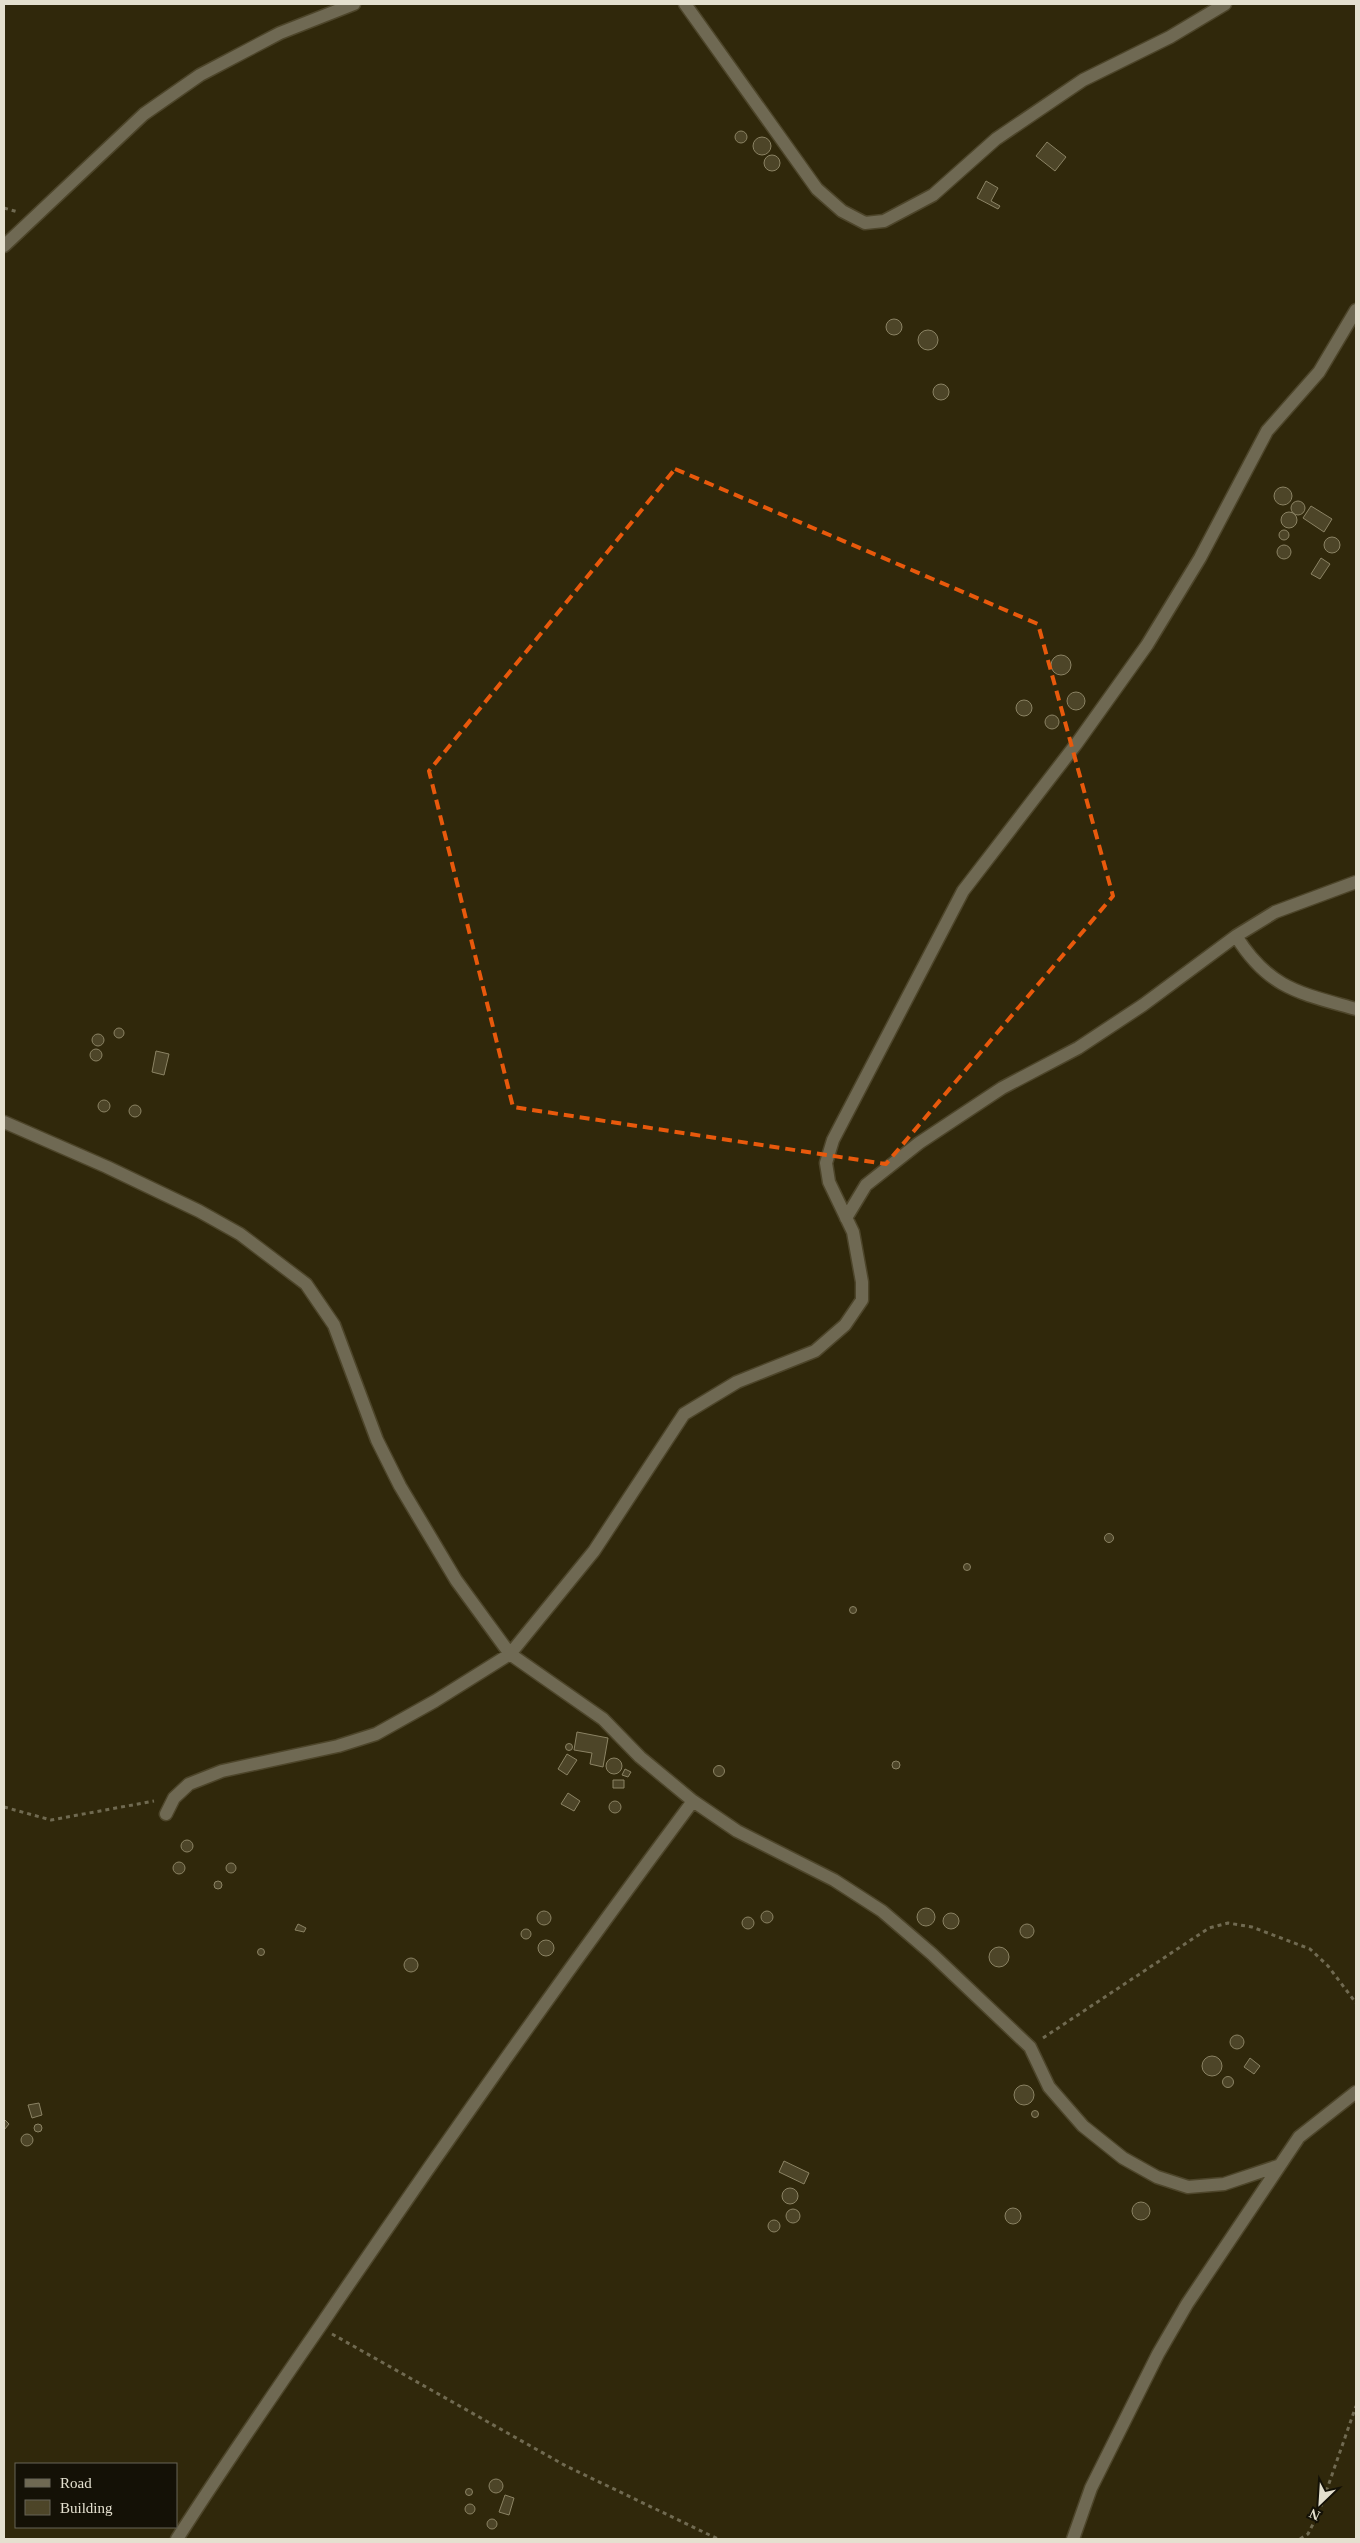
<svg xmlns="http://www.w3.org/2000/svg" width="1360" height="2543" font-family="'Times New Roman',serif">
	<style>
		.building { fill: #4d4528; stroke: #8b8364 }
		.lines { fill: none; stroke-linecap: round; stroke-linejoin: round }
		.minor-casing { stroke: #4d452a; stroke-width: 15 }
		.path { stroke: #706a51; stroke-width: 3; stroke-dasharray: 4 4; stroke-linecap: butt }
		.minor { stroke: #6f6953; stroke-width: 12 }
		.marked { fill: none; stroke: #e8590c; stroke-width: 4; stroke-dasharray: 10 6; stroke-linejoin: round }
	</style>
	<rect width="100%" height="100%" fill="#30280b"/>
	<path class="building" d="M735 137a6 6 0 1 1 12 0a6 6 0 1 1-12 0Z
		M753 146a9 9 0 1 1 18 0a9 9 0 1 1-18 0Z
		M1047,142L1066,157L1055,171L1036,156Z
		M764 163a8 8 0 1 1 16 0a8 8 0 1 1-16 0Z
		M986,181L998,188L991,201L1000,206L998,209L977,198Z
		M886 327a8 8 0 1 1 16 0a8 8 0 1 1-16 0Z
		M918 340a10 10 0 1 1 20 0a10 10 0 1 1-20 0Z
		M933 392a8 8 0 1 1 16 0a8 8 0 1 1-16 0Z
		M1274 496a9 9 0 1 1 18 0a9 9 0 1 1-18 0Z
		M1291 508a7 7 0 1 1 14 0a7 7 0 1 1-14 0Z
		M1311,506L1332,519L1324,532L1303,518Z
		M1281 520a8 8 0 1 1 16 0a8 8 0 1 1-16 0Z
		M1279 535a5 5 0 1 1 10 0a5 5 0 1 1-10 0Z
		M1324 545a8 8 0 1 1 16 0a8 8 0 1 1-16 0Z
		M1277 552a7 7 0 1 1 14 0a7 7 0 1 1-14 0Z
		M1321,558L1330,564L1320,579L1311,574Z
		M1051 665a10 10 0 1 1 20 0a10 10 0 1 1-20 0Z
		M1067 701a9 9 0 1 1 18 0a9 9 0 1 1-18 0Z
		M1016 708a8 8 0 1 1 16 0a8 8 0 1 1-16 0Z
		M1045 722a7 7 0 1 1 14 0a7 7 0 1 1-14 0Z
		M114 1033a5 5 0 1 1 10 0a5 5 0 1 1-10 0Z
		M92 1040a6 6 0 1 1 12 0a6 6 0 1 1-12 0Z
		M90 1055a6 6 0 1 1 12 0a6 6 0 1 1-12 0Z
		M156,1051L169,1054L164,1075L152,1072Z
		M98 1106a6 6 0 1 1 12 0a6 6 0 1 1-12 0Z
		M129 1111a6 6 0 1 1 12 0a6 6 0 1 1-12 0Z
		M1104.5 1538a4.5 4.5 0 1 1 9 0a4.5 4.5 0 1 1-9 0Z
		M963.5 1567a3.5 3.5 0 1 1 7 0a3.5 3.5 0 1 1-7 0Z
		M849.5 1610a3.5 3.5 0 1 1 7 0a3.5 3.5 0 1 1-7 0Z
		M577,1732L608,1738L603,1767L590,1764L592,1753L574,1750Z
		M565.5 1747a3.5 3.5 0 1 1 7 0a3.5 3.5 0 1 1-7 0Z
		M567,1754L577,1760L567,1775L558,1769Z
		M606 1766a8 8 0 1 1 16 0a8 8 0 1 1-16 0Z
		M892 1765a4 4 0 1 1 8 0a4 4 0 1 1-8 0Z
		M713.5 1771a5.5 5.5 0 1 1 11 0a5.5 5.5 0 1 1-11 0Z
		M625,1769L631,1772L628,1777L622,1775Z
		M613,1780H624V1788H613Z
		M568,1793L580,1801L574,1811L561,1804Z
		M609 1807a6 6 0 1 1 12 0a6 6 0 1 1-12 0Z
		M181 1846a6 6 0 1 1 12 0a6 6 0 1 1-12 0Z
		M173 1868a6 6 0 1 1 12 0a6 6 0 1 1-12 0Z
		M226 1868a5 5 0 1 1 10 0a5 5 0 1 1-10 0Z
		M214 1885a4 4 0 1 1 8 0a4 4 0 1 1-8 0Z
		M917 1917a9 9 0 1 1 18 0a9 9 0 1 1-18 0Z
		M537 1918a7 7 0 1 1 14 0a7 7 0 1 1-14 0Z
		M761 1917a6 6 0 1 1 12 0a6 6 0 1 1-12 0Z
		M943 1921a8 8 0 1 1 16 0a8 8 0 1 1-16 0Z
		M742 1923a6 6 0 1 1 12 0a6 6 0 1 1-12 0Z
		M1020 1931a7 7 0 1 1 14 0a7 7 0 1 1-14 0Z
		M298,1924L306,1928L304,1932L295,1930Z
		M521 1934a5 5 0 1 1 10 0a5 5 0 1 1-10 0Z
		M538 1948a8 8 0 1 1 16 0a8 8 0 1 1-16 0Z
		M989 1957a10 10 0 1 1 20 0a10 10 0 1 1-20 0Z
		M257.5 1952a3.5 3.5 0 1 1 7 0a3.5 3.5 0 1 1-7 0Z
		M404 1965a7 7 0 1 1 14 0a7 7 0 1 1-14 0Z
		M1230 2042a7 7 0 1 1 14 0a7 7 0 1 1-14 0Z
		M1202 2066a10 10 0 1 1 20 0a10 10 0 1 1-20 0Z
		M1250,2058L1260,2066L1254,2074L1244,2067Z
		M1222.5 2082a5.5 5.5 0 1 1 11 0a5.5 5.5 0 1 1-11 0Z
		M1014 2095a10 10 0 1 1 20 0a10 10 0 1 1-20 0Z
		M39,2103L42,2115L32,2118L28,2105Z
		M1031.5 2114a3.5 3.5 0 1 1 7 0a3.5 3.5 0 1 1-7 0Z
		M4,2119L9,2124L4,2130Z
		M34 2128a4 4 0 1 1 8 0a4 4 0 1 1-8 0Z
		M21 2140a6 6 0 1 1 12 0a6 6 0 1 1-12 0Z
		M784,2161L809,2173L804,2184L779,2172Z
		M782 2196a8 8 0 1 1 16 0a8 8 0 1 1-16 0Z
		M1132 2211a9 9 0 1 1 18 0a9 9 0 1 1-18 0Z
		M1005 2216a8 8 0 1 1 16 0a8 8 0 1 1-16 0Z
		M786 2216a7 7 0 1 1 14 0a7 7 0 1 1-14 0Z
		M768 2226a6 6 0 1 1 12 0a6 6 0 1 1-12 0Z
		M489 2486a7 7 0 1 1 14 0a7 7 0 1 1-14 0Z
		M465.5 2492a3.5 3.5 0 1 1 7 0a3.5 3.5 0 1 1-7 0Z
		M505,2495L514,2498L509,2515L499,2512Z
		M465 2509a5 5 0 1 1 10 0a5 5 0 1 1-10 0Z
		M487 2524a5 5 0 1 1 10 0a5 5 0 1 1-10 0Z"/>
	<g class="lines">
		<defs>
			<path id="minor" d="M685,4L817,189L842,211L865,223L884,221L933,195L996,139L1083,80L1170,37L1225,4
				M4,246L144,114L200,75L280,33L354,4
				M1236,936C1269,989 1300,993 1356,1009
				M4,1122L107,1167L199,1211L240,1234L306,1284L334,1325L377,1440L400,1486L456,1580L510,1654L603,1719L640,1757L693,1801L737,1831L834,1880L882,1911L932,1954L1030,2047L1049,2087L1083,2126L1123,2158L1157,2177L1188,2187L1224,2184L1278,2166
				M846,1218L866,1185L919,1143L1002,1088L1078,1048L1143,1005L1236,936L1275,912L1356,882
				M166,1814L174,1798L189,1784L222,1771L338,1746L376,1734L435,1701L510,1654L594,1551L684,1414L737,1382L815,1351L845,1325L862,1300V1282L853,1232L829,1182L826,1163L833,1140L963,891L1077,743L1147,645L1200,558L1267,431L1319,372L1356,310
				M177,2539C223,2467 272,2396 321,2325C441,2148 565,1973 693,1801
				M1073,2539L1091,2488L1158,2354L1187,2304L1299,2137L1356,2092"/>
		</defs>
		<use href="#minor" class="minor-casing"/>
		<path class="path" d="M4,208L18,212
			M4,1807L51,1820L154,1801
			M1043,2038L1209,1928L1228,1923L1252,1927L1310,1949L1328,1966L1356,2003
			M332,2334L566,2466L718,2539
			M1300,2539L1308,2534L1319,2512L1356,2406"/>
		<use href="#minor" class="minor"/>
	</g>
	<path class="marked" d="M675,469L1038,624L1113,896L886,1164L513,1107L429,771Z"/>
	<rect width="1360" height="2543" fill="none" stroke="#e4e0cf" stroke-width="10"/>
	<rect x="15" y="2463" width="162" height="65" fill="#141106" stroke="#676456"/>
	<rect x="25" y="2479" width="25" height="8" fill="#6f6953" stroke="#676456"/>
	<text x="60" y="2488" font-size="15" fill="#e4e0cf">Road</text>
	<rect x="25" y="2500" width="25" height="15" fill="#4d4528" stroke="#676456"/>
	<text x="60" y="2513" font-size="15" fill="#e4e0cf">Building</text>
	<g transform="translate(1320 2503) rotate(205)" stroke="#141106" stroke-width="4" paint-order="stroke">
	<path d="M0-4L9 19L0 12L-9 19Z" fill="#e4e0cf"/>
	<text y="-8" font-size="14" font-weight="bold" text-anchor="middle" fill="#e4e0cf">N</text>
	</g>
</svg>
